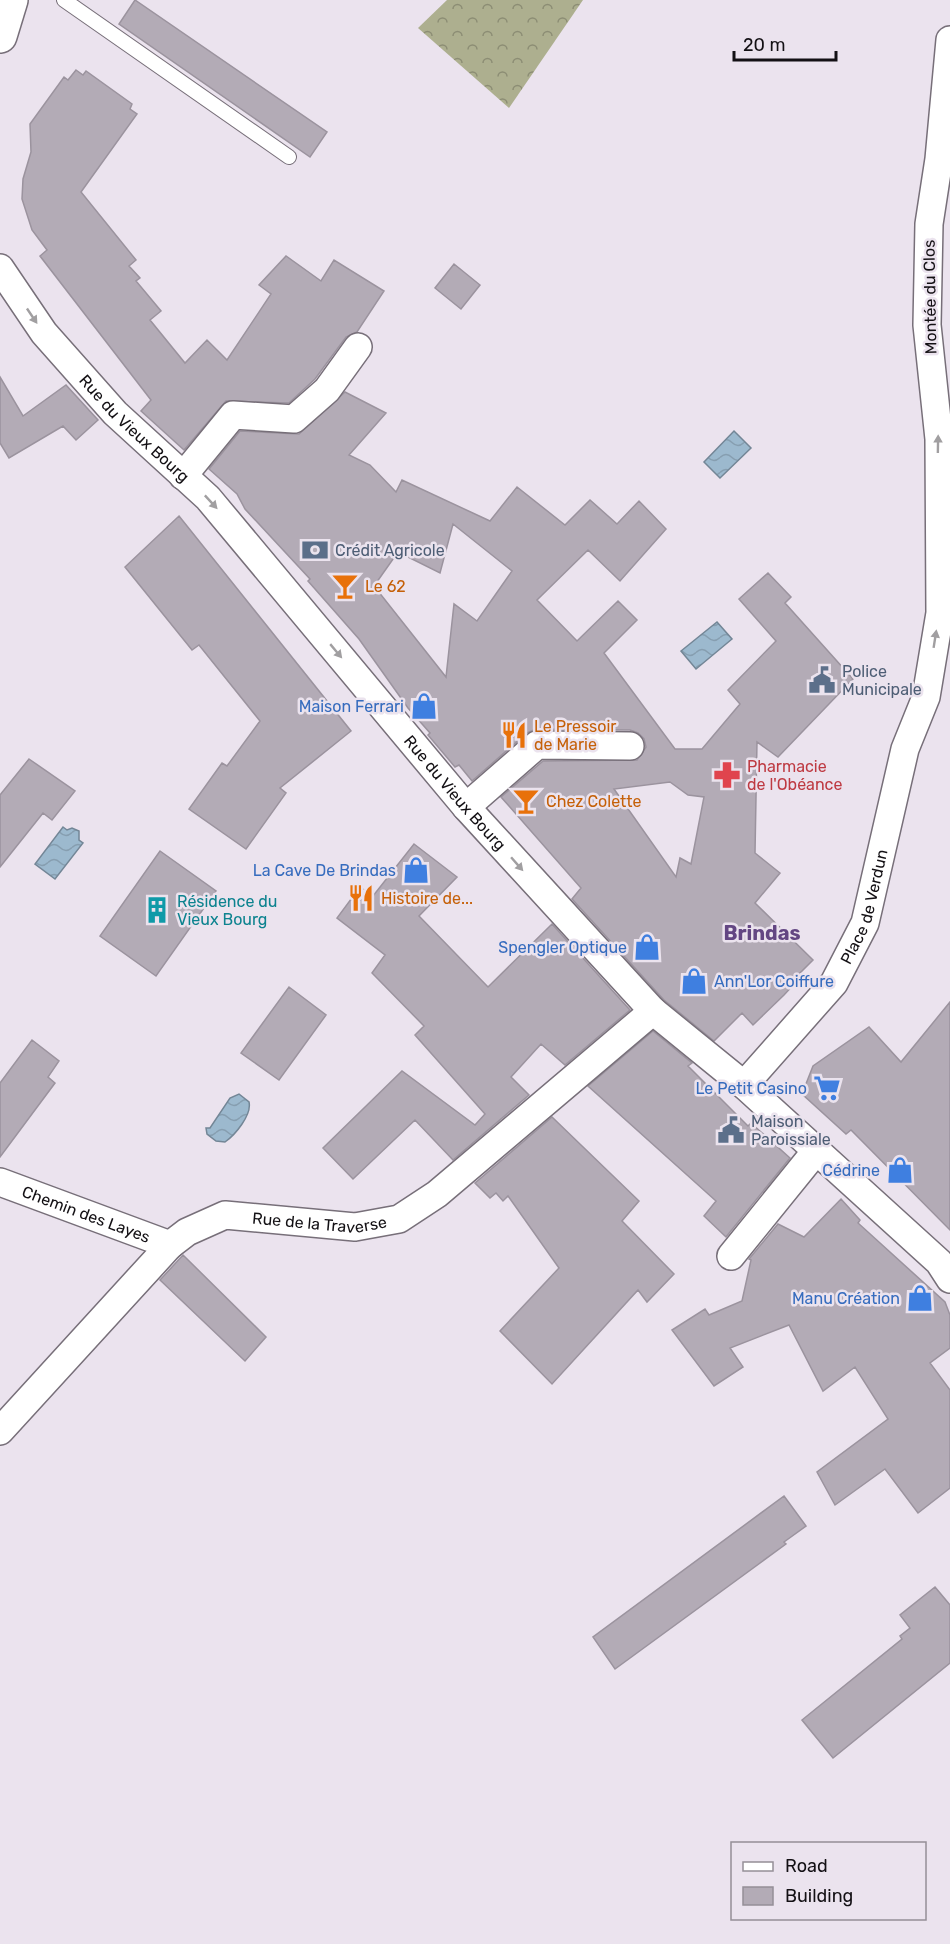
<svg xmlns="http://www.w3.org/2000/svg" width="950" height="1944" font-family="Rubik,sans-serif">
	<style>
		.forest { fill: url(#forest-crowns) }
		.water { fill: url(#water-waves); stroke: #738696; stroke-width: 1.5 }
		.building { fill: #b3abb6; stroke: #9b939e; stroke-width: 1.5; fill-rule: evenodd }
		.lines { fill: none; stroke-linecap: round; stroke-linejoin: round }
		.service-casing { stroke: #776f79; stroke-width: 16 }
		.minor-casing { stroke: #776f79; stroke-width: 30 }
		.primary-casing { stroke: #776f79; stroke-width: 36 }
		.service { stroke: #fff; stroke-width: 14 }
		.minor { stroke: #fff; stroke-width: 27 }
		.primary { stroke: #fff; stroke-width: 33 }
		.oneway { fill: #a19fa1 }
		.labels { text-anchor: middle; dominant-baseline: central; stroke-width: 5; stroke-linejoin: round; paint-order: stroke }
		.street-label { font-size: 16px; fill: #131014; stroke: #ebe3ee }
		.service-label { font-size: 16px; fill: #4e5e75; stroke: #ebe3ee; text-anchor: start }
		.food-label { font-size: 16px; fill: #c56008; stroke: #ebe3ee; text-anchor: start }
		.shop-label { font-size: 16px; fill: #366cbe; stroke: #ebe3ee; text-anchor: end }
		.health-label { font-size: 16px; fill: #be3a42; stroke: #ebe3ee; text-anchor: start }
		.culture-label { font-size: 16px; fill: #0d838f; stroke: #ebe3ee; text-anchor: start }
		.quarter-label { font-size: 20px; font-weight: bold; fill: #634683; stroke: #ebe3ee }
	</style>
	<defs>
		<pattern id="forest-crowns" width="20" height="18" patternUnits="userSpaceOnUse" patternTransform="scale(1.5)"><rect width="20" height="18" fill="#adaf8f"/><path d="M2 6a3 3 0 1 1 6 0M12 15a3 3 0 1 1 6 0" fill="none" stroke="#8c8d74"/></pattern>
		<pattern id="water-waves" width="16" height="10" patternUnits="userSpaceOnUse" patternTransform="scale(1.5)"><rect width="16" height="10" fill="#9cb9ce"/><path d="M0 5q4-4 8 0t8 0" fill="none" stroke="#869eb0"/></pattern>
	</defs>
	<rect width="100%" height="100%" fill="#ebe3ee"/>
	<path class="forest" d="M447,0H583L509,108L418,28Z"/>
	<path class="water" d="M734,431L751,448L720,478L704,462Z
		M717,622L732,639L696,669L681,651Z
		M63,827L67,830L72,828L79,831V840L83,843L55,879L35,864Z
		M239,1094L249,1102C252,1115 235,1135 225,1142L216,1141L207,1134L206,1128H210L230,1098Z"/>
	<path class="building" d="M135,0L327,132L310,157L119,24Z
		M76,70L83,75L86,71L132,104L130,109L137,114L81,192L136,260L129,266L140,278L136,281L161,311L150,320L185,363L207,340L227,360L271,294L259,285L286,256L321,281L334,260L384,291L357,332L346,337L315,379L289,403L226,401L184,450L141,411L151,400L40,256L47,250L32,230L22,199L23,179L31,152L30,124L64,77L68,80Z
		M454,264L480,285L461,309L435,288Z
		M0,377L23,416L66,385L98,420L76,440L63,426L9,458L0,443Z
		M345,392L386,413L349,455L370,465L396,492L402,480L490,521L517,487L565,525L590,500L617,524L639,501L666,529L620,581L588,550L537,600L577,641L618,601L637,620L604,653L675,749H702L740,704L728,690L776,641L739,599L768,573L791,597L785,603L853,679L778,757L757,742L755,853L780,873L755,903L813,960L795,978L798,980L784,995L753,1025L742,1013L714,1041L664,1000L572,899L581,888L501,797L543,761L637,760L646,747L644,739L638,733L630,730L536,729L527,733L472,781L459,765L455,767L428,735L430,733L408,708L359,639L308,581L310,579L245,509L237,494L209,469L240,431L299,434ZM453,524L512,571L477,621L454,604L446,677L374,586L398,552L440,573ZM670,782L688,795L704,797L691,864L680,858L676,877L614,789Z
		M179,516L351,731L280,788L286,793L246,849L189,809L222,763L227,766L260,721L199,645L192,650L125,567Z
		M29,759L75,791L52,820L43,813L0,867V795Z
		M414,844L457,877L419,916L488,987L552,924L630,1010L565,1065L541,1044L511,1077L529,1095L453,1160L415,1120L353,1179L323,1148L402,1071L475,1125L485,1114L415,1035L424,1026L372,973L385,955L337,918L360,887L373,896Z
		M160,851L216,891L156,976L100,936Z
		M289,987L326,1015L279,1080L241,1053Z
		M950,1002V1230L851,1130L846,1134L802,1094L813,1066L869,1027L901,1062Z
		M653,1031L692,1063L688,1066L748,1126L751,1123L790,1158L726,1237L704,1216L716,1201L588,1086Z
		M32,1040L59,1061L48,1077L55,1083L0,1157V1083Z
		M552,1117L639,1201L622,1221L674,1274L647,1302L638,1290L552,1384L500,1331L559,1268L508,1196L503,1201L496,1193L490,1198L475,1183Z
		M841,1199L860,1220L858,1223L945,1302L950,1315V1348L930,1363L950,1390V1488L918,1513L885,1469L835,1505L817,1472L888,1419L855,1367L823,1391L789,1325L730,1348L743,1367L714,1386L672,1330L705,1309L709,1315L742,1301L751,1260L749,1259L778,1224L804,1237Z
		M183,1255L266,1337L245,1361L160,1280Z
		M784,1496L806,1526L784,1542L786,1544L615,1669L593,1637Z
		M935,1587L950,1605V1663L833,1758L802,1720L902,1639L900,1636L910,1628L900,1615Z"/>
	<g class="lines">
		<defs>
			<path id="service" d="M64,0L289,157"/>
			<g id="minor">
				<path id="s1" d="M0,268L44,333L115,413L208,498L466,807L653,1011L744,1085L939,1262L950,1279"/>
				<path d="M183,476L233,415L294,419L327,390L358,347"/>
				<path d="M466,807L537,745L630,746"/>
				<path id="s2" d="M744,1085L834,983L865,923L905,749L926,697L940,613L939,439L927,325L929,224L939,159L950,40"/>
				<path id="s3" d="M0,1182L170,1245"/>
				<path d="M731,1256L816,1151"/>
				<path id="s4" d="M0,1431L170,1245L187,1232L225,1215L355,1227L399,1219L437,1194L653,1011"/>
			</g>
			<path id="primary" d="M0,36L11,0"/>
		</defs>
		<use href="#service" class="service-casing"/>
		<use href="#minor" class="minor-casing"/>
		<use href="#primary" class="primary-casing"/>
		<use href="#service" class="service"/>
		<use href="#minor" class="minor"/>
		<use href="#primary" class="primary"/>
	</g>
	<defs><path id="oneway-solid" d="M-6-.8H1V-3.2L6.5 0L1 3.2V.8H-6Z" transform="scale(1.5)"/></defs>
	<g class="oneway">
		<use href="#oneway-solid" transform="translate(32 316) rotate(56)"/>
		<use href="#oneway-solid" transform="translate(938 444) rotate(-89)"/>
		<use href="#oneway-solid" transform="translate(211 502) rotate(47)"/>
		<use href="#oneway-solid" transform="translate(935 639) rotate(-81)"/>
		<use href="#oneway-solid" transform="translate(336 651) rotate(50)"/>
		<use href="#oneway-solid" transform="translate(517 864) rotate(49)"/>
	</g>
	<defs>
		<symbol id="bank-bare" viewBox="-9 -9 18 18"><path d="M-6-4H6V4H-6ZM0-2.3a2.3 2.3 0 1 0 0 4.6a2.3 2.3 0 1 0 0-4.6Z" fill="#5c6f8a" stroke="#ebe3ee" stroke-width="2.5" paint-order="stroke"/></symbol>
		<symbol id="bar-bare" viewBox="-9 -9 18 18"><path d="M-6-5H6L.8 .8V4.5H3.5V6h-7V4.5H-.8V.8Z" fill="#e8710a" stroke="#ebe3ee" stroke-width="2.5" paint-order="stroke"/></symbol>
		<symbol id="civic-bare" viewBox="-9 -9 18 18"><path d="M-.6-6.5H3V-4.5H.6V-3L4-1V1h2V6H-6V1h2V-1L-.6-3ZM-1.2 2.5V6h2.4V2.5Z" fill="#5c6f8a" stroke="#ebe3ee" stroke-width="2.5" paint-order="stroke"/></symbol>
		<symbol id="shop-bare" viewBox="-9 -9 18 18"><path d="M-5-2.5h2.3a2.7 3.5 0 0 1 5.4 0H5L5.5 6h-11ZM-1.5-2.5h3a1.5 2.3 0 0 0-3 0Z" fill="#3f7fe0" stroke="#ebe3ee" stroke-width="2.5" paint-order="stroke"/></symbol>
		<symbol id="restaurant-bare" viewBox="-9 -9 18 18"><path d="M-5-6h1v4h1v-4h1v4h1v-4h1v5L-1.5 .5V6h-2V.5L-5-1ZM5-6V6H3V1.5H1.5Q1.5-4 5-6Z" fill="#e8710a" stroke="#ebe3ee" stroke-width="2.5" paint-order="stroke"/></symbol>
		<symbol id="pharmacy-bare" viewBox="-9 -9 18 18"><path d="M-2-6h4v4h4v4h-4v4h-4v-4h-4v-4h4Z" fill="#e0444e" stroke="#ebe3ee" stroke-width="2.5" paint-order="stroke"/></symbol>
		<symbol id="building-bare" viewBox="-9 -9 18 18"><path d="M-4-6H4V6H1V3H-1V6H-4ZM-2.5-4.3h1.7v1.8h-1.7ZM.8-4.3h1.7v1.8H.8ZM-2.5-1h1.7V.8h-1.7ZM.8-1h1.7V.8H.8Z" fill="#0f9aa8" stroke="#ebe3ee" stroke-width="2.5" paint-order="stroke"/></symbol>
		<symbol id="supermarket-bare" viewBox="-9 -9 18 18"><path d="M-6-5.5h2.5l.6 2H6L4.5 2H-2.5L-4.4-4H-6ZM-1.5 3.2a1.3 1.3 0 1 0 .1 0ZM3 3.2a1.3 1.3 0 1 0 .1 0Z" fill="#3f7fe0" stroke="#ebe3ee" stroke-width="2.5" paint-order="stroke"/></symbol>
	</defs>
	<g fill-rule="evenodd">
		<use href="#bank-bare" x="296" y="531" width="38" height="38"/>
		<use href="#bar-bare" x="326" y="567" width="38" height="38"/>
		<use href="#civic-bare" x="803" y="661" width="38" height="38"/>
		<use href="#shop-bare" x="405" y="687" width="38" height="38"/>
		<use href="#restaurant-bare" x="495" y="716" width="38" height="38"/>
		<use href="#pharmacy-bare" x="708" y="756" width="38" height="38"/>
		<use href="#bar-bare" x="507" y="782" width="38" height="38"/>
		<use href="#shop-bare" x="397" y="851" width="38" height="38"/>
		<use href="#restaurant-bare" x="342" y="879" width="38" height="38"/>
		<use href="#building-bare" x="138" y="891" width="38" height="38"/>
		<use href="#shop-bare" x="628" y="928" width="38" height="38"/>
		<use href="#shop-bare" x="675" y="962" width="38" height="38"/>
		<use href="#supermarket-bare" x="808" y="1069" width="38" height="38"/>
		<use href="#civic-bare" x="712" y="1111" width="38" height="38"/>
		<use href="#shop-bare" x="881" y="1151" width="38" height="38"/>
		<use href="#shop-bare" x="901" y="1279" width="38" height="38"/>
	</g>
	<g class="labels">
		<g class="street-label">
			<text transform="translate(930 297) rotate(-91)">Montée du Clos</text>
			<text stroke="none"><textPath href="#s1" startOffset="210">Rue du Vieux Bourg</textPath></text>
			<text stroke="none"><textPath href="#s1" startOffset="696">Rue du Vieux Bourg</textPath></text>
			<text stroke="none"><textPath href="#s2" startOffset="219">Place de Verdun</textPath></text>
			<text stroke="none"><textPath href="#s3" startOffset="92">Chemin des Layes</textPath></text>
			<text stroke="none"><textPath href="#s4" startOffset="410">Rue de la Traverse</textPath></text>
		</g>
		<g class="service-label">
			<text x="335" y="550">Crédit Agricole</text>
			<text x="842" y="671">Police<tspan x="842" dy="18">Municipale</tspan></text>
			<text x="751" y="1121">Maison<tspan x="751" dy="18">Paroissiale</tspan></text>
		</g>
		<g class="food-label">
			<text x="365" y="586">Le 62</text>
			<text x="534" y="726">Le Pressoir<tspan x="534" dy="18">de Marie</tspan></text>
			<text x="546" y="801">Chez Colette</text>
			<text x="381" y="898">Histoire de...</text>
		</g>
		<g class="shop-label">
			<text x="404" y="706">Maison Ferrari</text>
			<text x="396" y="870">La Cave De Brindas</text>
			<text x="627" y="947">Spengler Optique</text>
			<text x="714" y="981" text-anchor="start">Ann'Lor Coiffure</text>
			<text x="807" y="1088">Le Petit Casino</text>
			<text x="880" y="1170">Cédrine</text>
			<text x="900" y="1298">Manu Création</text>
		</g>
		<g class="health-label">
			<text x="747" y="766">Pharmacie<tspan x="747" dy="18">de l'Obéance</tspan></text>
		</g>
		<g class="culture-label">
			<text x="177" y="901">Résidence du<tspan x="177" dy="18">Vieux Bourg</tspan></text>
		</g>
		<g class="quarter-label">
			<text x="762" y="933">Brindas</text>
		</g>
	</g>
	<rect x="731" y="1842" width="195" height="78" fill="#ebe3ee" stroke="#958f97" stroke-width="1.5"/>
	<rect x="743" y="1862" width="30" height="9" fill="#ffffff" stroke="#958f97" stroke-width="1.5"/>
	<text x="785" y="1872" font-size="18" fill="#131014">Road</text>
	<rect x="743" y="1887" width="30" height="18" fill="#b3abb6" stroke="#958f97" stroke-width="1.5"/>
	<text x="785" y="1902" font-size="18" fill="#131014">Building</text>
	<path d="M734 51v9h102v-9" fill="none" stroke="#131014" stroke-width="3"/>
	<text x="743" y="51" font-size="18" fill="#131014" stroke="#ebe3ee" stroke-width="4.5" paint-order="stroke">20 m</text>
</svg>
